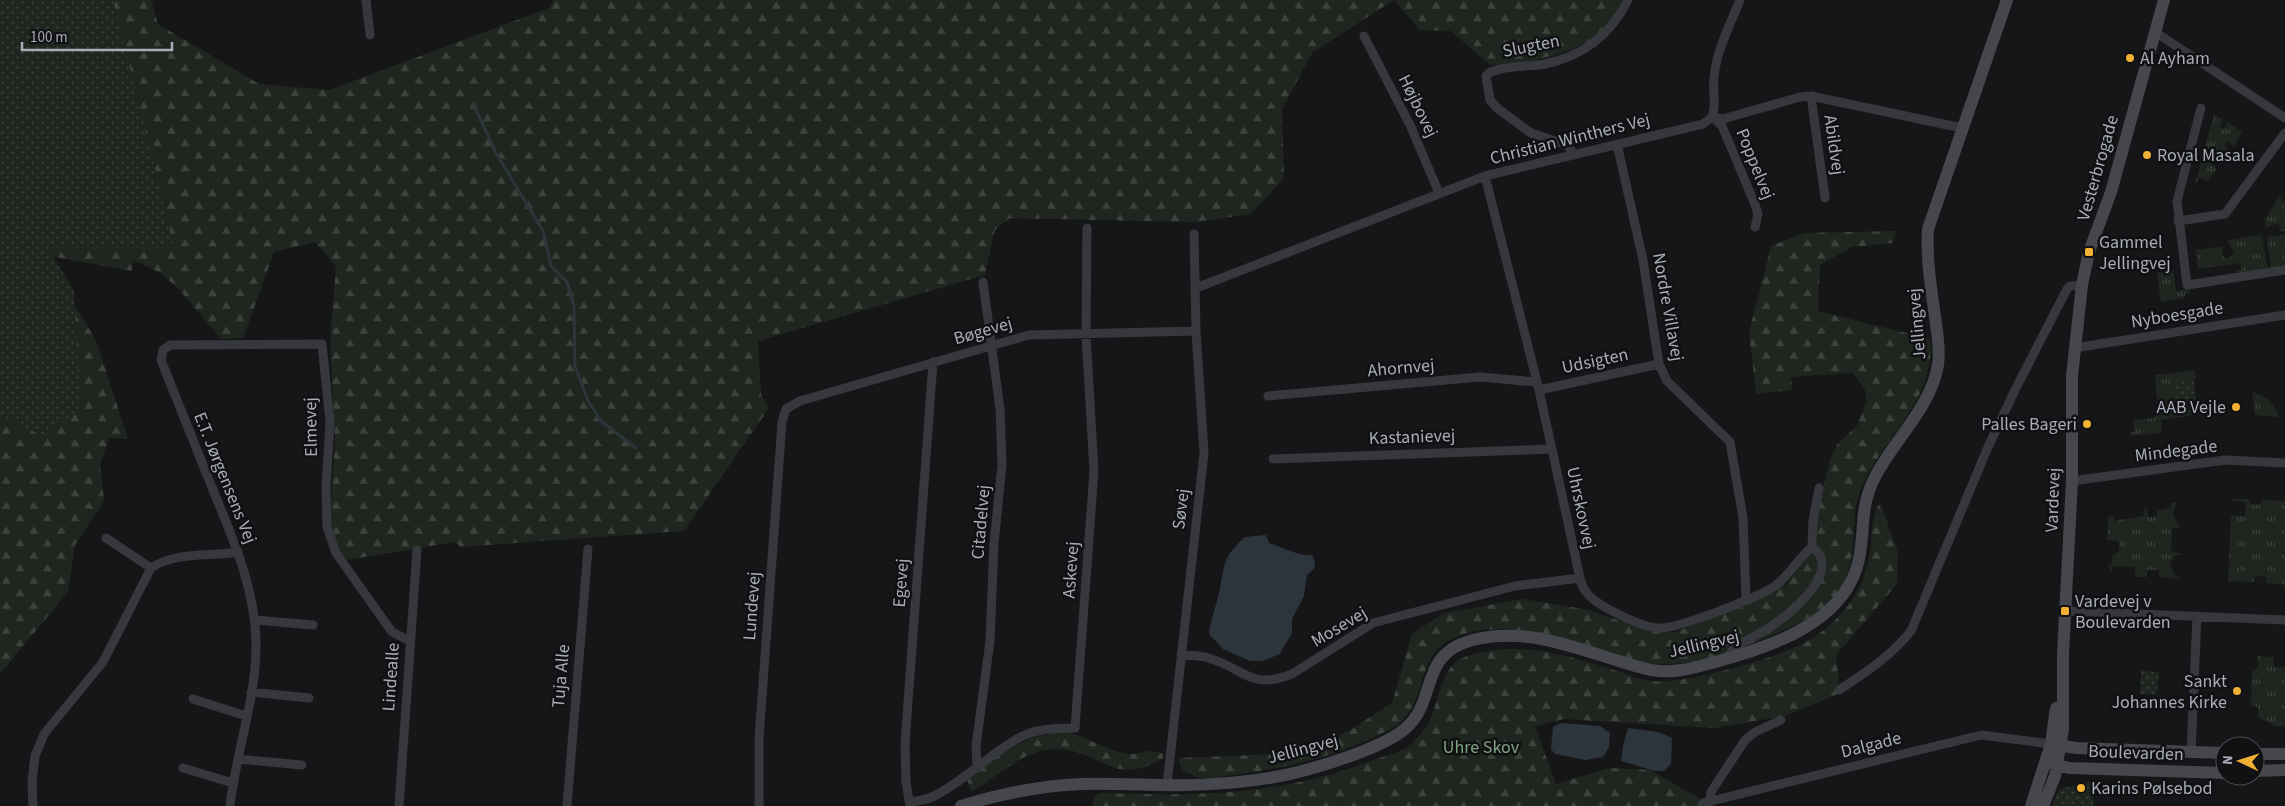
<svg xmlns="http://www.w3.org/2000/svg" width="2285" height="806" font-family="'Source Sans 3',sans-serif">
	<style>
		.grass { fill: url(#grass-tufts) }
		.forest { fill: url(#forest-firs) }
		.park { fill: url(#park-dots) }
		.water { fill: #2c353c }
		.lines { fill: none; stroke-linecap: round; stroke-linejoin: round }
		.stream { stroke: #2c353c; stroke-width: 3 }
		.street { stroke: #37383d; stroke-width: 9 }
		.secondary { stroke: #45474d; stroke-width: 12 }
		.poi-dot { fill: #f2b134; stroke: #111113; stroke-width: 2 }
		.labels { text-anchor: middle; dominant-baseline: central; stroke-width: 5; stroke-linejoin: round; paint-order: stroke }
		.street-label { font-size: 18px; fill: #a8adb8; stroke: #111113 }
		.poi-label { font-size: 18px; fill: #a8adb8; stroke: #111113; text-anchor: start }
		.park-label { font-size: 18px; fill: #7fa381; stroke: #111113 }
	</style>
	<defs>
		<pattern id="grass-tufts" width="24" height="20" patternUnits="userSpaceOnUse" patternTransform="scale(1.25)"><rect width="24" height="20" fill="#1e261f"/><path d="M3 7l-1-3M5 7V3M7 7l1-3M15 17l-1-3M17 17v-4M19 17l1-3" fill="none" stroke="#3c433d"/></pattern>
		<pattern id="forest-firs" width="22" height="20" patternUnits="userSpaceOnUse" patternTransform="scale(1.25)"><rect width="22" height="20" fill="#1e261f"/><path d="M5 1l3.5 6h-7zM16 11l3.5 6h-7z" fill="#3c433d"/></pattern>
		<pattern id="park-dots" width="8" height="8" patternUnits="userSpaceOnUse" patternTransform="scale(1.25)"><rect width="8" height="8" fill="#1e261f"/><path d="M2 2h.1M6 6h.1" fill="none" stroke="#3c433d" stroke-width="1.8" stroke-linecap="round"/></pattern>
	</defs>
	<rect width="100%" height="100%" fill="#161618"/>
	<path class="grass" d="M2214,114L2223,120L2219,126L2224,129L2228,122L2242,132L2234,146L2226,141L2224,146L2231,150L2220,164L2207,154L2205,159L2217,169L2207,181L2200,177L2195,184Z
		M2279,197L2285,202V231H2280L2279,223L2265,228V219Z
		M2285,234V267L2271,269L2267,237Z
		M2262,235L2268,269L2238,274L2237,271L2242,270L2240,263L2198,269L2196,250L2223,246L2222,256L2228,259L2234,252L2227,240Z
		M2173,270L2176,291L2190,289V293L2185,294V298L2161,302L2157,273Z
		M2195,370L2196,379L2182,380L2180,405L2196,406V403L2198,402L2199,414L2161,420L2162,433L2130,436V432H2134L2133,420L2154,418L2158,410L2155,375Z
		M2252,392C2266,396 2275,403 2279,417L2255,415Z
		M2232,499H2249L2250,504L2261,505V500L2285,501V585L2266,583V577L2256,576L2254,582L2228,581L2231,516H2245L2246,502L2232,501Z
		M2178,502C2168,515 2176,518 2180,528H2172L2171,551L2182,554L2175,556L2170,564L2175,576L2181,579L2159,577V570H2147V577H2135V567L2112,566V572L2107,565H2111L2113,555L2119,552V541L2107,540L2108,517L2113,516L2114,521L2144,516L2143,509L2147,507L2148,517L2157,516V511L2171,508V503Z
		M2257,656L2274,657V667H2285V726L2277,727L2258,717V707L2251,705L2252,672L2258,668Z"/>
	<path class="forest" d="M0,0H151L158,24L259,84L329,90L549,8L553,0H1624C1620,6 1617,15 1612,20C1582,56 1532,62 1490,65L1451,31L1420,30L1394,0L1312,53L1282,109L1284,178L1251,214L1195,222L1010,218L995,230L985,275L758,341L761,394L769,408L684,531L460,547L456,542L346,560L340,552L330,522L335,440L330,341L336,266L315,242L274,252L243,338L221,339L178,288L159,272L132,260V271L44,255L96,340L128,439L109,438L100,465L104,501L75,545L68,592L0,674Z
		M1896,231L1893,243L1852,247L1820,265L1818,311L1930,339C1937,400 1882,437 1861,489C1848,521 1860,557 1841,588C1826,613 1796,625 1770,636C1735,651 1696,666 1657,664C1641,664 1623,656 1608,651C1567,638 1510,622 1467,633C1414,647 1430,691 1404,719C1396,728 1384,732 1374,737C1328,759 1281,769 1231,775C1222,776 1210,779 1201,778C1195,777 1187,772 1182,770L1178,758L1304,753L1349,731L1392,703L1412,634L1444,613L1522,599L1589,610L1648,631L1675,632L1745,606L1786,585L1817,545L1816,516L1830,460L1838,443L1857,426L1867,401L1865,390L1853,373L1791,377L1792,390L1756,394L1749,332L1771,246L1803,233Z
		M1880,502L1898,553L1897,584L1836,655L1840,693L1785,716L1714,728L1564,719L1535,726L1556,784L1610,768L1650,770L1704,801L1701,806H1092L1094,797L1100,793C1197,796 1278,796 1371,761C1383,756 1401,753 1410,745C1415,740 1422,733 1426,727C1441,705 1437,666 1467,656C1518,640 1562,654 1611,669C1624,673 1638,679 1652,681C1683,685 1783,657 1811,639C1827,629 1844,613 1854,597C1862,584 1868,567 1870,552C1873,534 1870,519 1880,502Z
		M1064,732C1087,735 1105,751 1128,754C1143,755 1146,747 1163,754V758C1112,789 1102,749 1055,749C1021,750 999,777 971,792L967,780C1000,754 1021,736 1064,732Z"/>
	<path class="park" d="M0,0H113L174,247H47L74,290L80,408L44,437L0,414Z
		M2194,379L2197,407L2180,405L2174,401L2173,386L2182,380Z
		M2141,671L2159,672L2157,694H2140Z
		M2094,781L2093,806H2052L2059,789Z"/>
	<path class="water" d="M1266,535L1269,543C1283,547 1296,556 1312,555L1315,561L1314,569L1307,575L1304,596L1292,619V633L1280,654L1263,661H1250L1223,649L1209,634C1211,618 1217,604 1220,588C1225,561 1224,556 1245,537Z
		M1561,723L1600,726L1610,733L1609,747L1603,757L1585,760L1555,754L1551,749L1553,727Z
		M1628,728L1658,732L1672,738L1671,764L1664,771H1654L1621,761L1623,746Z"/>
	<g class="lines">
		<path class="stream" d="M473,103L496,153L543,231L551,266L567,282L574,306L575,366L588,401L601,421L636,448"/>
		<path class="street" d="M366,0L370,35
			M2155,32L2285,118
			M1364,36L1410,125L1439,193
			M1811,96L1825,198
			M2201,108L2177,201L2187,285L2285,270
			M1712,117C1717,104 1712,91 1714,78C1716,51 1730,25 1740,0
			M1713,117L1722,126L1754,202L1758,214L1755,227
			M1617,144L1643,260L1659,364L1667,381L1730,442L1743,518L1746,599
			M1575,155L1567,145L1531,133L1497,108L1490,100L1486,76C1494,65 1530,67 1545,64C1583,56 1611,34 1628,0
			M1485,176L1539,390L1580,578C1581,583 1583,588 1586,592C1595,605 1641,627 1657,628C1676,630 1759,597 1775,586C1790,575 1798,558 1812,547L1813,521L1819,488
			M2178,221L2225,214L2285,133
			M1196,288L1485,176L1703,124L1712,117L1723,119L1800,97L1811,96L1962,128
			M2074,348L2285,315
			M1539,390L1659,364
			M1268,396L1480,377L1536,382
			M1273,459L1552,449
			M2072,481L2225,460L2285,463
			M106,538L151,568
			M2065,611L2285,620
			M255,620L313,625
			M1181,655C1190,656 1200,655 1208,658C1245,668 1249,691 1292,674L1373,623L1515,586L1580,578
			M1725,659C1729,655 1733,649 1738,645C1749,638 1761,634 1772,626C1791,613 1844,570 1812,547
			M1839,690C1866,672 1891,656 1911,631L1988,447L2016,388L2067,289L2070,286L2082,285
			M251,692L309,698
			M193,699L246,716
			M2191,753L2197,616
			M238,759L302,765
			M977,765L976,746L990,641L994,543L1002,465L1000,409L983,282
			M183,768L233,783
			M1167,785L1204,453L1196,331L1194,234
			M910,802C917,801 925,800 932,797C961,784 989,754 1019,738C1036,728 1056,729 1075,728L1094,471L1086,335L1087,228
			M1710,802L1711,792L1745,740L1755,732L1781,720
			M33,806L32,781L35,756L44,734L103,662L151,568C176,551 209,557 238,552
			M230,806C236,751 257,697 256,642C255,588 233,539 213,490C196,447 178,403 161,360L163,350L170,345L322,344L330,422L326,486L327,527L336,553L392,632L410,641
			M399,806L417,550
			M567,806L588,549
			M759,806V738L782,422L786,409L800,401L1029,335L1196,331
			M910,806L906,782L905,743L933,362
			M1702,806L1703,803L1981,735L2051,744"/>
		<path class="secondary" d="M2051,744L2076,748L2225,753
			M2255,754H2285
			M2046,762L2069,768L2225,773
			M2255,771L2285,770
			M961,806C999,794 1041,786 1081,784C1109,783 1136,785 1163,785C1207,786 1263,782 1306,770C1332,763 1386,746 1406,728C1438,700 1418,654 1473,640C1524,627 1570,646 1619,661C1632,665 1645,670 1659,671C1679,673 1700,666 1719,661C1769,647 1837,625 1856,570C1867,539 1857,511 1875,477C1894,440 1931,407 1938,365C1940,351 1938,337 1936,324C1932,293 1926,261 1928,229L2007,0
			M2031,806L2051,744L2056,708
			M2043,806L2055,776L2063,729V654L2072,481V376L2082,285L2089,252L2111,192L2164,0"/>
	</g>
	<g class="poi-dot">
		<circle cx="2130" cy="58" r="5"/>
		<circle cx="2147" cy="155" r="5"/>
		<rect x="2084" y="247" width="10" height="10" rx="2.5"/>
		<circle cx="2236" cy="407" r="5"/>
		<circle cx="2087" cy="424" r="5"/>
		<rect x="2060" y="606" width="10" height="10" rx="2.5"/>
		<circle cx="2237" cy="691" r="5"/>
		<circle cx="2081" cy="788" r="5"/>
	</g>
	<g class="labels">
		<g class="street-label">
			<text transform="translate(1531 46) rotate(-11)">Slugten</text>
			<text transform="translate(1418 106) rotate(64)">Højbovej</text>
			<text transform="translate(1570 139) rotate(-14)">Christian Winthers Vej</text>
			<text transform="translate(1834 145) rotate(82)">Abildvej</text>
			<text transform="translate(1755 164) rotate(68)">Poppelvej</text>
			<text transform="translate(2098 168) rotate(-74)">Vesterbrogade</text>
			<text transform="translate(1668 307) rotate(80)">Nordre Villavej</text>
			<text transform="translate(2177 315) rotate(-9)">Nyboesgade</text>
			<text transform="translate(1917 324) rotate(-95)">Jellingvej</text>
			<text transform="translate(983 331) rotate(-16)">Bøgevej</text>
			<text transform="translate(1595 361) rotate(-12)">Udsigten</text>
			<text transform="translate(1401 368) rotate(-5)">Ahornvej</text>
			<text transform="translate(311 427) rotate(-91)">Elmevej</text>
			<text transform="translate(1412 437) rotate(-2)">Kastanievej</text>
			<text transform="translate(2176 451) rotate(-7)">Mindegade</text>
			<text transform="translate(225 478) rotate(68)">E.T. Jørgensens Vej</text>
			<text transform="translate(2053 500) rotate(-88)">Vardevej</text>
			<text transform="translate(1581 508) rotate(78)">Uhrskovvej</text>
			<text transform="translate(1181 509) rotate(-83)">Søvej</text>
			<text transform="translate(981 522) rotate(-85)">Citadelvej</text>
			<text transform="translate(1071 570) rotate(-86)">Askevej</text>
			<text transform="translate(901 583) rotate(-86)">Egevej</text>
			<text transform="translate(752 606) rotate(-86)">Lundevej</text>
			<text transform="translate(1339 627) rotate(-31)">Mosevej</text>
			<text transform="translate(1704 644) rotate(-13)">Jellingvej</text>
			<text transform="translate(561 676) rotate(-85)">Tuja Alle</text>
			<text transform="translate(391 677) rotate(-86)">Lindealle</text>
			<text transform="translate(1871 745) rotate(-14)">Dalgade</text>
			<text transform="translate(1303 749) rotate(-15)">Jellingvej</text>
			<text transform="translate(2136 753) rotate(2)">Boulevarden</text>
		</g>
		<g class="poi-label">
			<text x="2140" y="58">Al Ayham</text>
			<text x="2157" y="155">Royal Masala</text>
			<text x="2099" y="242">Gammel<tspan x="2099" dy="21">Jellingvej</tspan></text>
			<text x="2226" y="407" text-anchor="end">AAB Vejle</text>
			<text x="2077" y="424" text-anchor="end">Palles Bageri</text>
			<text x="2075" y="601">Vardevej v<tspan x="2075" dy="21">Boulevarden</tspan></text>
			<text x="2227" y="681" text-anchor="end">Sankt<tspan x="2227" dy="21">Johannes Kirke</tspan></text>
			<text x="2091" y="788">Karins Pølsebod</text>
		</g>
		<g class="park-label">
			<text x="1481" y="747">Uhre Skov</text>
		</g>
	</g>
	<g transform="translate(2240 761) rotate(274)"><circle r="24" fill="#111113" stroke="#4d4f55"/>
	<path d="M0-4L9 19L0 12L-9 19Z" fill="#f2b134"/>
	<text y="-8" font-size="14" font-weight="bold" text-anchor="middle" fill="#a8adb8">N</text>
	</g>
	<path d="M22 42v8h150v-8" fill="none" stroke="#a8adb8" stroke-width="2.5"/>
	<text x="30" y="42" font-size="15" fill="#a8adb8" stroke="#111113" stroke-width="4" paint-order="stroke">100 m</text>
</svg>
